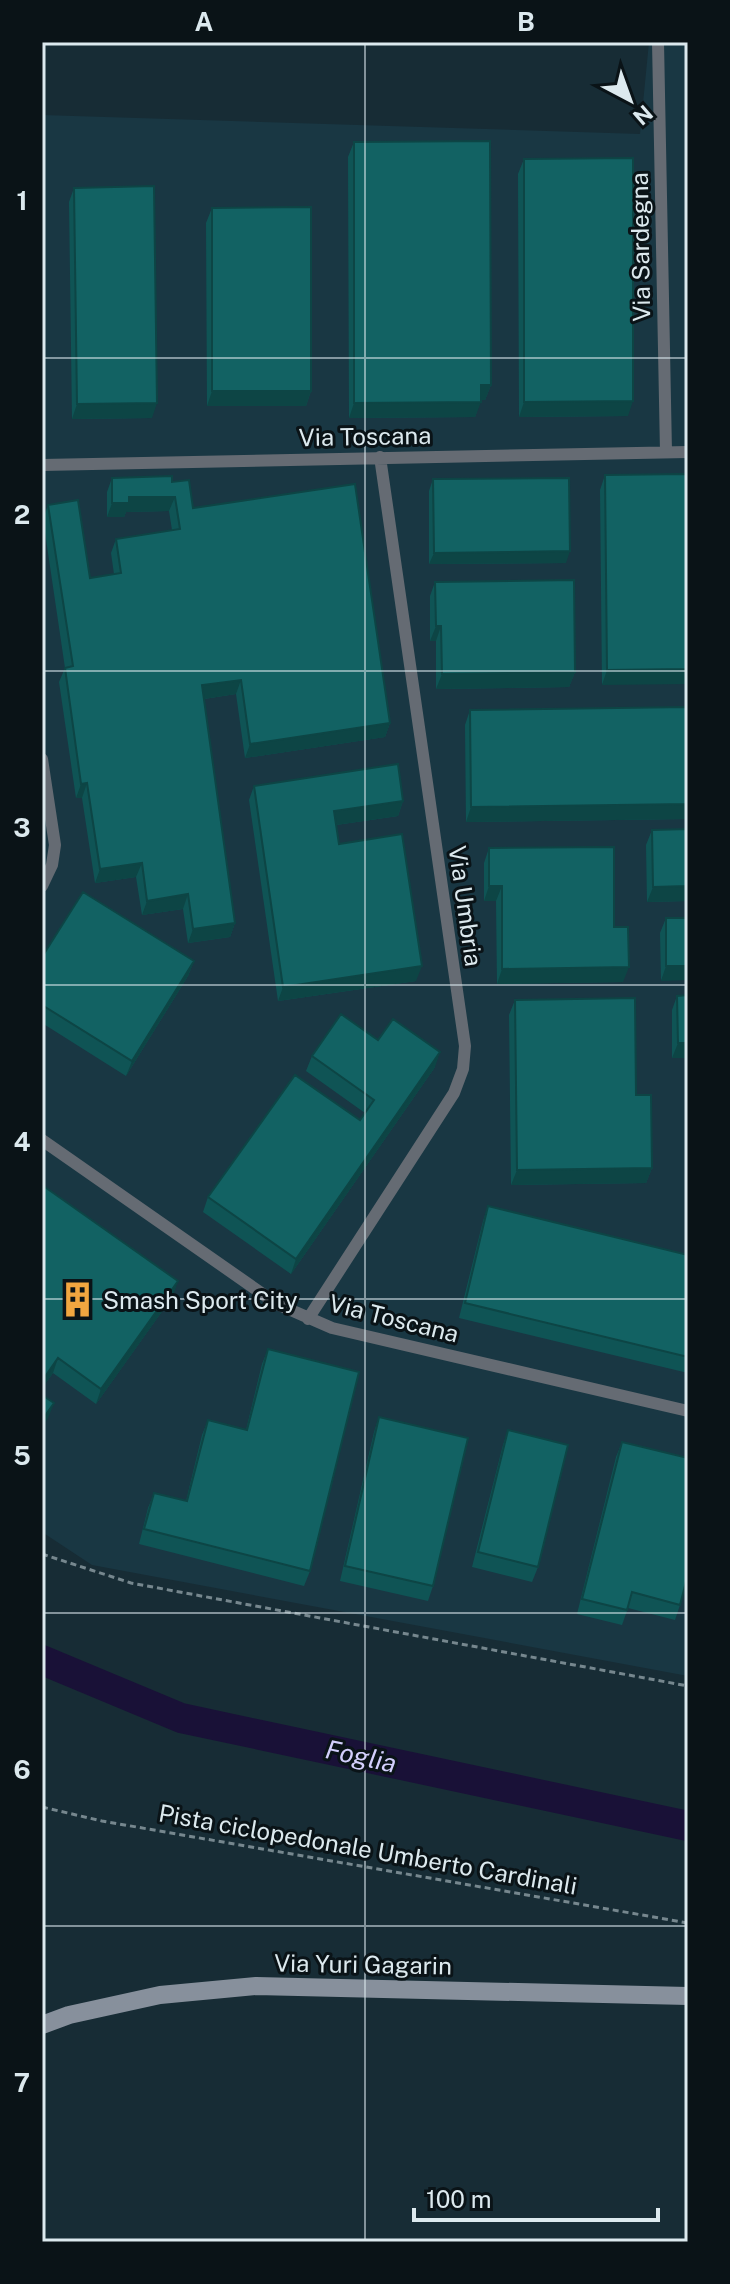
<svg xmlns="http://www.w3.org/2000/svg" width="730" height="2284" font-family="'Public Sans',sans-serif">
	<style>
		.built { fill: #193743 }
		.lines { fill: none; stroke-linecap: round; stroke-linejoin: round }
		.river { stroke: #191137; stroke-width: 30 }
		.path { stroke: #76878e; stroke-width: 3; stroke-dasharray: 6 4; stroke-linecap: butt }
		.minor { stroke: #656b73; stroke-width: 12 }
		.secondary { stroke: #87909c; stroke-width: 18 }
		.wall { fill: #0f5455 }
		.shaded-wall { fill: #0d4545 }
		.building { fill: #126263; stroke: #0d4545; stroke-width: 2 }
		.grid { fill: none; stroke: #dce9ee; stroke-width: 2; stroke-opacity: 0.55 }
		.labels { text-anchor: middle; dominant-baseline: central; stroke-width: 6; stroke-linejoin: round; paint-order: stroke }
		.street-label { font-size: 24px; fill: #dce9ee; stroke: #0a1317 }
		.poi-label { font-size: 24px; fill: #dce9ee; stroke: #0a1317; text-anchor: start }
		.water-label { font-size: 26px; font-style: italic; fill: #d3cffc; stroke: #0a1317 }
		.neatline { fill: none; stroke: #dce9ee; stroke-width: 3 }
		.grid-label { font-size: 26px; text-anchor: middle; font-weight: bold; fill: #dce9ee }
	</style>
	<rect width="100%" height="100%" fill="#172c35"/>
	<path class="built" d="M649,42H688V1676L92,1565L42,1532V115L640,134Z"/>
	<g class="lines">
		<path class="river" d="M42,1660L181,1718L688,1826"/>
		<path class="path" d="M42,1554L131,1583L688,1686
			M42,1807L102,1821L688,1923"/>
		<path class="minor" d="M658,42L666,452
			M42,465L688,452
			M42,759L55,845L52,865L42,886
			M42,1140L277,1304L332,1328L688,1411
			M308,1319L454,1093L463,1069L465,1046L380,457"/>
		<path class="secondary" d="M42,2025L69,2015L160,1995L256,1986L688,1996"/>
	</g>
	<path class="wall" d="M354,142L491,385L485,400H481L475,417L349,418L348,157Z
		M524,159L628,416L519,417L518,174Z
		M74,188L152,418L72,419L69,202Z
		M212,208L311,391L306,406H207L206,223Z
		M605,475L687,523L602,685L600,490Z
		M112,478L172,482L193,508L390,723L385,737L245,758L236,694L204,699L235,923L230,937L188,943L183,909L142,915L136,877L95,883L82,798H76L59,682L65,668L43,519L48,505L90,578L114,574L111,553L116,539L172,530L169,511L126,512L124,517H107V492Z
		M433,479L566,563L429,564V491Z
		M435,582L575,672L569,687L436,689V641H430V596Z
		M688,707V819L466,822L465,725L470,710Z
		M254,786L403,801L398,816L336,825L339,844L416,981L278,1001L249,800Z
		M688,829V901L647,902L646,845L652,830Z
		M489,848L614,927L623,982L497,984L496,901H484V863Z
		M666,918H688L661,981L660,933Z
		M42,957L194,961L188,976L126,1076L42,1023Z
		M688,995V1058H672V1010L677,996Z
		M515,1000L636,1095L652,1168L646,1183L511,1185L509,1015Z
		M378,1040L435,1067L291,1274L203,1212L208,1197L360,1120L365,1113L306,1071L312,1056Z
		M42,1185L173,1296L96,1404L53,1373L42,1388Z
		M488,1206L688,1255V1373L459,1318L483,1221Z
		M268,1349L310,1571L304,1586L139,1544L148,1508L154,1493L186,1501L202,1435L208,1420L246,1430L262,1364Z
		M379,1417L433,1586L428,1601L340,1581L374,1432Z
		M508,1430L538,1567L532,1582L472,1567L503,1445Z
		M622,1442L680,1605L675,1620L628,1608L622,1625L577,1614L616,1457Z"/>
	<path class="shaded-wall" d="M481,385H491L485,400H475Z
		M212,391H311L306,406H207Z
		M633,401L628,416L519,417L524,402Z
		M481,402L475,417L349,418L354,403Z
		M157,403L152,418L72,419L77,404Z
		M129,497H175L169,511L126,512L124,517H107L112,503Z
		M570,551L566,563L429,564L434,553Z
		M436,626H441L436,641H430Z
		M688,669V684L602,685L607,670Z
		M575,672L569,687L436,689L442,674Z
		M241,680L236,694L197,700L202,685Z
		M390,723L385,737L245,758L250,744Z
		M87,783L82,798H76L81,784Z
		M403,801L398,816L329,826L334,811Z
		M688,804V819L466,822L471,807Z
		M142,863L136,877L95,883L100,869Z
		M489,886H502L496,901H484Z
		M688,886V901L647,902L653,887Z
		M188,894L183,909L142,915L147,901Z
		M235,923L230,937L188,943L193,929Z
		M194,961L188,976L126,1076L132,1061Z
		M422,966L416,981L278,1001L283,987Z
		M666,966H688V980L661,981Z
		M629,967L623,982L497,984L502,969Z
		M678,1043H688V1058H672Z
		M440,1052L435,1067L291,1274L296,1259Z
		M652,1168L646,1183L511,1185L517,1170Z
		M178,1281L173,1296L96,1404L101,1389Z
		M58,1358L53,1373L42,1388V1381Z
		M54,1403L48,1418L42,1427V1420Z"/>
	<path class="building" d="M490,141L491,385H481V402L354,403V142Z
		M633,158V401L524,402V159Z
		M154,186L157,403L77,404L74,188Z
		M311,207V391H212V208Z
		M686,474L687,523H688V669L607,670L605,475Z
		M172,476V482L189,480L193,508L355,484L390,723L250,744L241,680L202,685L235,923L193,929L188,894L147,901L142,863L100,869L87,783L81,784L65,668L73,666L48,505L78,500L90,578L121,573L116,539L180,529L175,497H129V503H112V478Z
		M569,478L570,551L434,553L433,479Z
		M574,580L575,672L442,674L441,626H436L435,582Z
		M688,707V804L471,807L470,710Z
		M398,764L403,801L334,811L339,844L402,834L422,966L283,987L254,786Z
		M688,829V886L653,887L652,830Z
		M614,847V927H628L629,967L502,969V886H489V848Z
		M83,892L194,961L132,1061L42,1005V957Z
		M666,918H688V966H666Z
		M688,995V1043H678L677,996Z
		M635,998L636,1095H651L652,1168L517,1170L515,1000Z
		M341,1014L378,1040L393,1019L440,1052L296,1259L208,1197L295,1075L360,1120L374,1100L312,1056Z
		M42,1185L178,1281L101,1389L58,1358L42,1381Z
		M488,1206L688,1255V1357L465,1303Z
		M268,1349L359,1372L310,1571L144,1529L154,1493L187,1501L208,1420L247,1430Z
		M42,1395L54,1403L42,1420Z
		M379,1417L468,1438L433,1586L345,1566Z
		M508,1430L568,1445L538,1567L478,1552Z
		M622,1442L688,1458V1574L680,1605L632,1592L627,1610L582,1599Z"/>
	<path class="grid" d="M365,42V2242M42,358H688M42,671H688M42,985H688M42,1299H688M42,1613H688M42,1926H688"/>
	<defs>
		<symbol id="building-bare" viewBox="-9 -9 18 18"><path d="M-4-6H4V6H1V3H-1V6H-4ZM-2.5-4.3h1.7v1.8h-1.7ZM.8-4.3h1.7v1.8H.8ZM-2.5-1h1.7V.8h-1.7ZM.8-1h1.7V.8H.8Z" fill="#f1a640" stroke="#0a1317" stroke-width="2.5" paint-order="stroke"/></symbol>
	</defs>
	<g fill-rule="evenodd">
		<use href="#building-bare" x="52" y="1274" width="51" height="51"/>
	</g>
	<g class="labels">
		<g class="street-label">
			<text transform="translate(640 247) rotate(-91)">Via Sardegna</text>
			<text transform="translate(365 436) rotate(-1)">Via Toscana</text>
			<text transform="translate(466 906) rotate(82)">Via Umbria</text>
			<text transform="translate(394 1318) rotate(14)">Via Toscana</text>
			<text transform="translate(368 1849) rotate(10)">Pista ciclopedonale Umberto Cardinali</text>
			<text transform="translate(363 1964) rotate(1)">Via Yuri Gagarin</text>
		</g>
		<g class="poi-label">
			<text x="103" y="1300">Smash Sport City</text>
		</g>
		<g class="water-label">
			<text transform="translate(361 1756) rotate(12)">Foglia</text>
		</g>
	</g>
	<rect width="730" height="2284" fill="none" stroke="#0a1317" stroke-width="88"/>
	<g transform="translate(630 100) rotate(139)" stroke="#0a1317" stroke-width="6" paint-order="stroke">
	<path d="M0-6L14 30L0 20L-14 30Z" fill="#dce9ee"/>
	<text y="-12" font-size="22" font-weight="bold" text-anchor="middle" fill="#dce9ee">N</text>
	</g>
	<path d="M414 2208v12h244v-12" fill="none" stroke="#dce9ee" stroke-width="4"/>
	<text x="426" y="2208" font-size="24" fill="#dce9ee" stroke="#0a1317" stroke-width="6" paint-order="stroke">100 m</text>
	<rect x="44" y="44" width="642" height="2196" class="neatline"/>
	<g class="grid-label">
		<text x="204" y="31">A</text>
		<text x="526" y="31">B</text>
		<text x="22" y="210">1</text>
		<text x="22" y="524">2</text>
		<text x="22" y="837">3</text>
		<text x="22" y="1151">4</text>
		<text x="22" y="1465">5</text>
		<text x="22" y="1779">6</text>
		<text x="22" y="2092">7</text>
	</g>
</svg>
